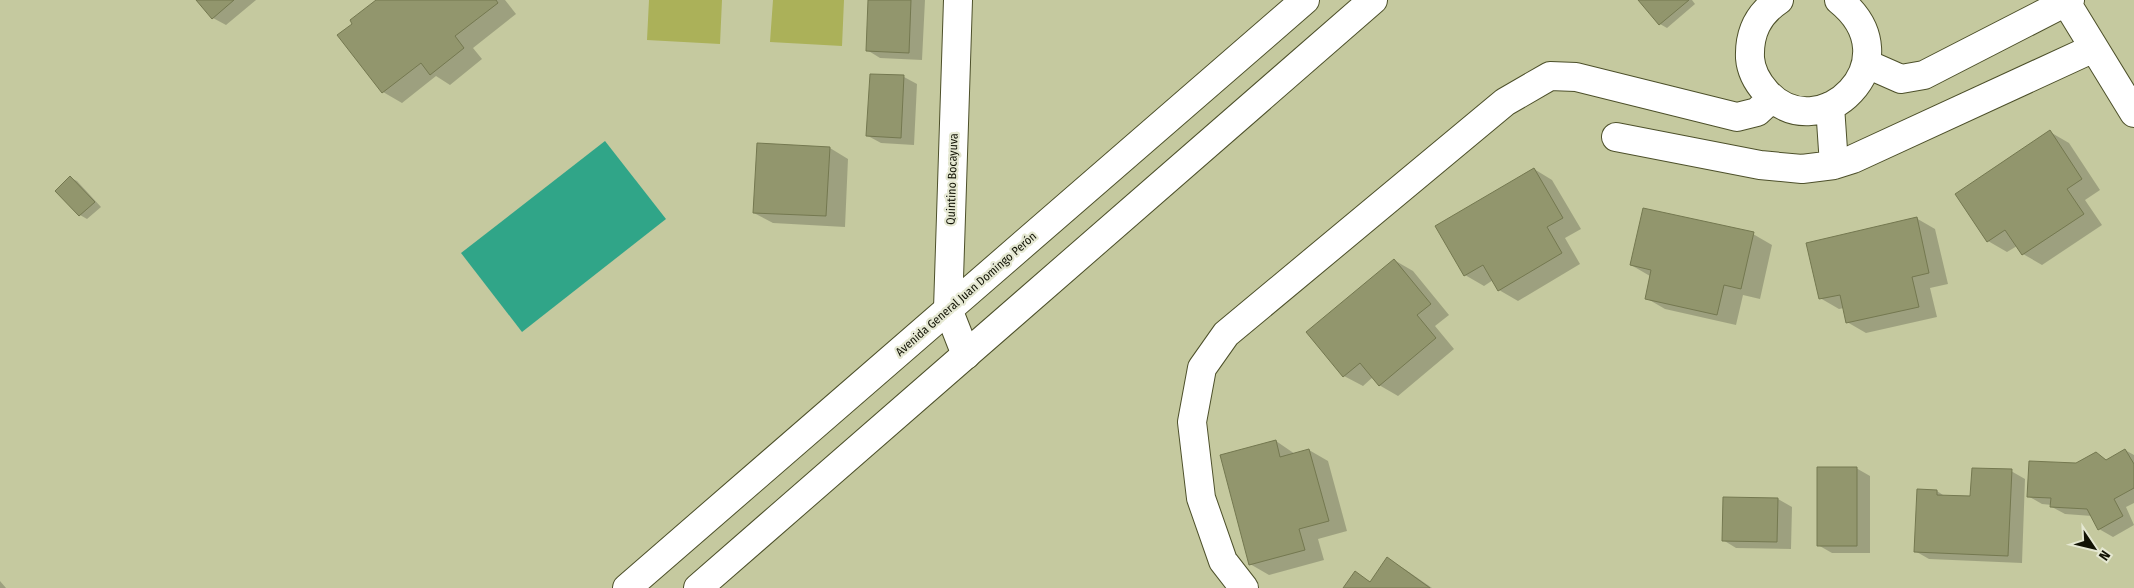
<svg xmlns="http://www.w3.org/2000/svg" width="2134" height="588" font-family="'Fira Sans Condensed',sans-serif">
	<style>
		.green { fill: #abb159 }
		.water { fill: #30a588 }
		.shadow { fill: #0003 }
		.building { fill: #92966d; stroke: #747850 }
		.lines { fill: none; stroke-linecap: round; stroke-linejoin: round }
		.minor-casing { stroke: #4d502a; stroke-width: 30 }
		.major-casing { stroke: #4d502a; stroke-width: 30 }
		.minor { stroke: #fff; stroke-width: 28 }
		.major { stroke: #fff; stroke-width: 28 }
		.labels { text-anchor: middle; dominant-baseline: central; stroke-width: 4.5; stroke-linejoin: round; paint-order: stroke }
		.street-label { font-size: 12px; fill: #121305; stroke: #e5e8d2 }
	</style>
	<rect width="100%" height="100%" fill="#c5c99f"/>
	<path class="green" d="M649,0H722L720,44L647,40Z
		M773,0H844L842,46L770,42Z"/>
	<path class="water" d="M605,141L666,219L522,332L461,253Z"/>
	<path class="shadow" d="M198,0H256L226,25L213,18Z
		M378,0H505L516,14L473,48L482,59L450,85L436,76L402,103L383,92L354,24Z
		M869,0H925L922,60L880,58L867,50Z
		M1640,0H1692L1695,4L1667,28L1660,24Z
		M904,77L917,84L914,145L881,143L868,136Z
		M2050,132L2069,143L2100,190L2085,200L2102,225L2042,265L2023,254L2017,246L2007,252L1988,241L1957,195Z
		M830,148L848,159L845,227L773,223L754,213Z
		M1534,169L1552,180L1581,229L1565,238L1580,264L1518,301L1499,290L1493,280L1484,286L1465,275Z
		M71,178L77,181L101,207L87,219L80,215L56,191Z
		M1916,218L1935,229L1948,284L1930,288L1937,317L1866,333L1847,322L1844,308L1839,309L1820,298Z
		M1753,234L1772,245L1760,299L1743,295L1736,325L1665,309L1646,298L1650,276L1631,265Z
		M1394,260L1413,271L1449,315L1435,326L1454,349L1398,396L1379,385L1373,377L1363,386L1344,376Z
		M1276,441L1295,454L1309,450L1328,461L1347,531L1318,539L1324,560L1269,575L1250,564Z
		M2125,450L2134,455V503L2126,507L2134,525L2113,537L2099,529L2092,516L2065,514L2052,507V505L2042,504L2028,496L2096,454L2108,461Z
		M1856,468L1870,476V553H1832L1818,545Z
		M2011,471L2025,479L2022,563L1929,559L1915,551L1937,491L1946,497L1971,498Z
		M1724,499H1778L1792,507L1791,549L1736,548L1723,540Z
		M1388,559L1406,570L1432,588H1345L1355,573L1371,582Z
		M0,581L6,588H0Z"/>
	<path class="building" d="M196,0H234L212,19Z
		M376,0H496L498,3L455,36L464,48L430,75L421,63L382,93L337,35L352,24L350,20Z
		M868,0H911L909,53L866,51Z
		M1638,0H1689L1659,25Z
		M870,74L904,75L901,138L866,136Z
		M2050,130L2082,179L2067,189L2084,214L2022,255L2005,230L1987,242L1955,194Z
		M757,143L830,147L826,216L753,213Z
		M1534,168L1563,218L1547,227L1562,253L1498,291L1483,265L1464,276L1435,226Z
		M70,176L95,202L79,216L55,191Z
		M1643,208L1754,232L1741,289L1724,285L1717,315L1645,299L1651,270L1630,265Z
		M1917,217L1929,273L1912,277L1919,307L1846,323L1840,295L1819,299L1806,243Z
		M1394,259L1431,304L1417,315L1436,338L1379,386L1360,363L1343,377L1306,332Z
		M1276,440L1280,457L1309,449L1329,521L1299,529L1305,550L1249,565L1220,455Z
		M2125,449L2134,464V488L2114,499L2123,516L2098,530L2087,509L2050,507L2051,498L2027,497L2029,461L2076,463L2096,452L2106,460Z
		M1817,467H1857V546H1817Z
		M1972,468L2012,469L2008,556L1914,552L1917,489L1937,490V495L1970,496Z
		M1723,497L1778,498L1777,542L1722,541Z
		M1387,557L1430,588H1343L1355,571L1370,582Z"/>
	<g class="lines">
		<defs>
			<path id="minor" d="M958,0L948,309L966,355
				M1779,0C1758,14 1749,33 1750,58C1751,71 1757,82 1766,92C1819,151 1915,61 1839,0
				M2066,2L2134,113
				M1867,64L1901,79L1924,75L2070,0
				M1830,106L1834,165
				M1616,137L1760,165L1802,169L1834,165L1853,159L2094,48
				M1244,588L1223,561L1201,498L1192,422L1202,368L1226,334L1505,102L1550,76L1576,77L1737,117L1757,112L1772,98"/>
			<path id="major" d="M627,588L1305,0
				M698,588L1373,0"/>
		</defs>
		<use href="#minor" class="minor-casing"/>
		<use href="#major" class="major-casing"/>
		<use href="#minor" class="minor"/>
		<use href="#major" class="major"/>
	</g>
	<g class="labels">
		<g class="street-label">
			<text transform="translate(952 179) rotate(-88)">Quintino Bocayuva</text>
			<text transform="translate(966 294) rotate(-41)">Avenida General Juan Domingo Perón</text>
		</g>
	</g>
	<g transform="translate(2094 548) rotate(125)" stroke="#e5e8d2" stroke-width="4" paint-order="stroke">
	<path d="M0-4L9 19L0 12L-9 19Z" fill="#121305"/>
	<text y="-8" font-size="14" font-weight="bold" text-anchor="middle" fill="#121305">N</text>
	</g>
</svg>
